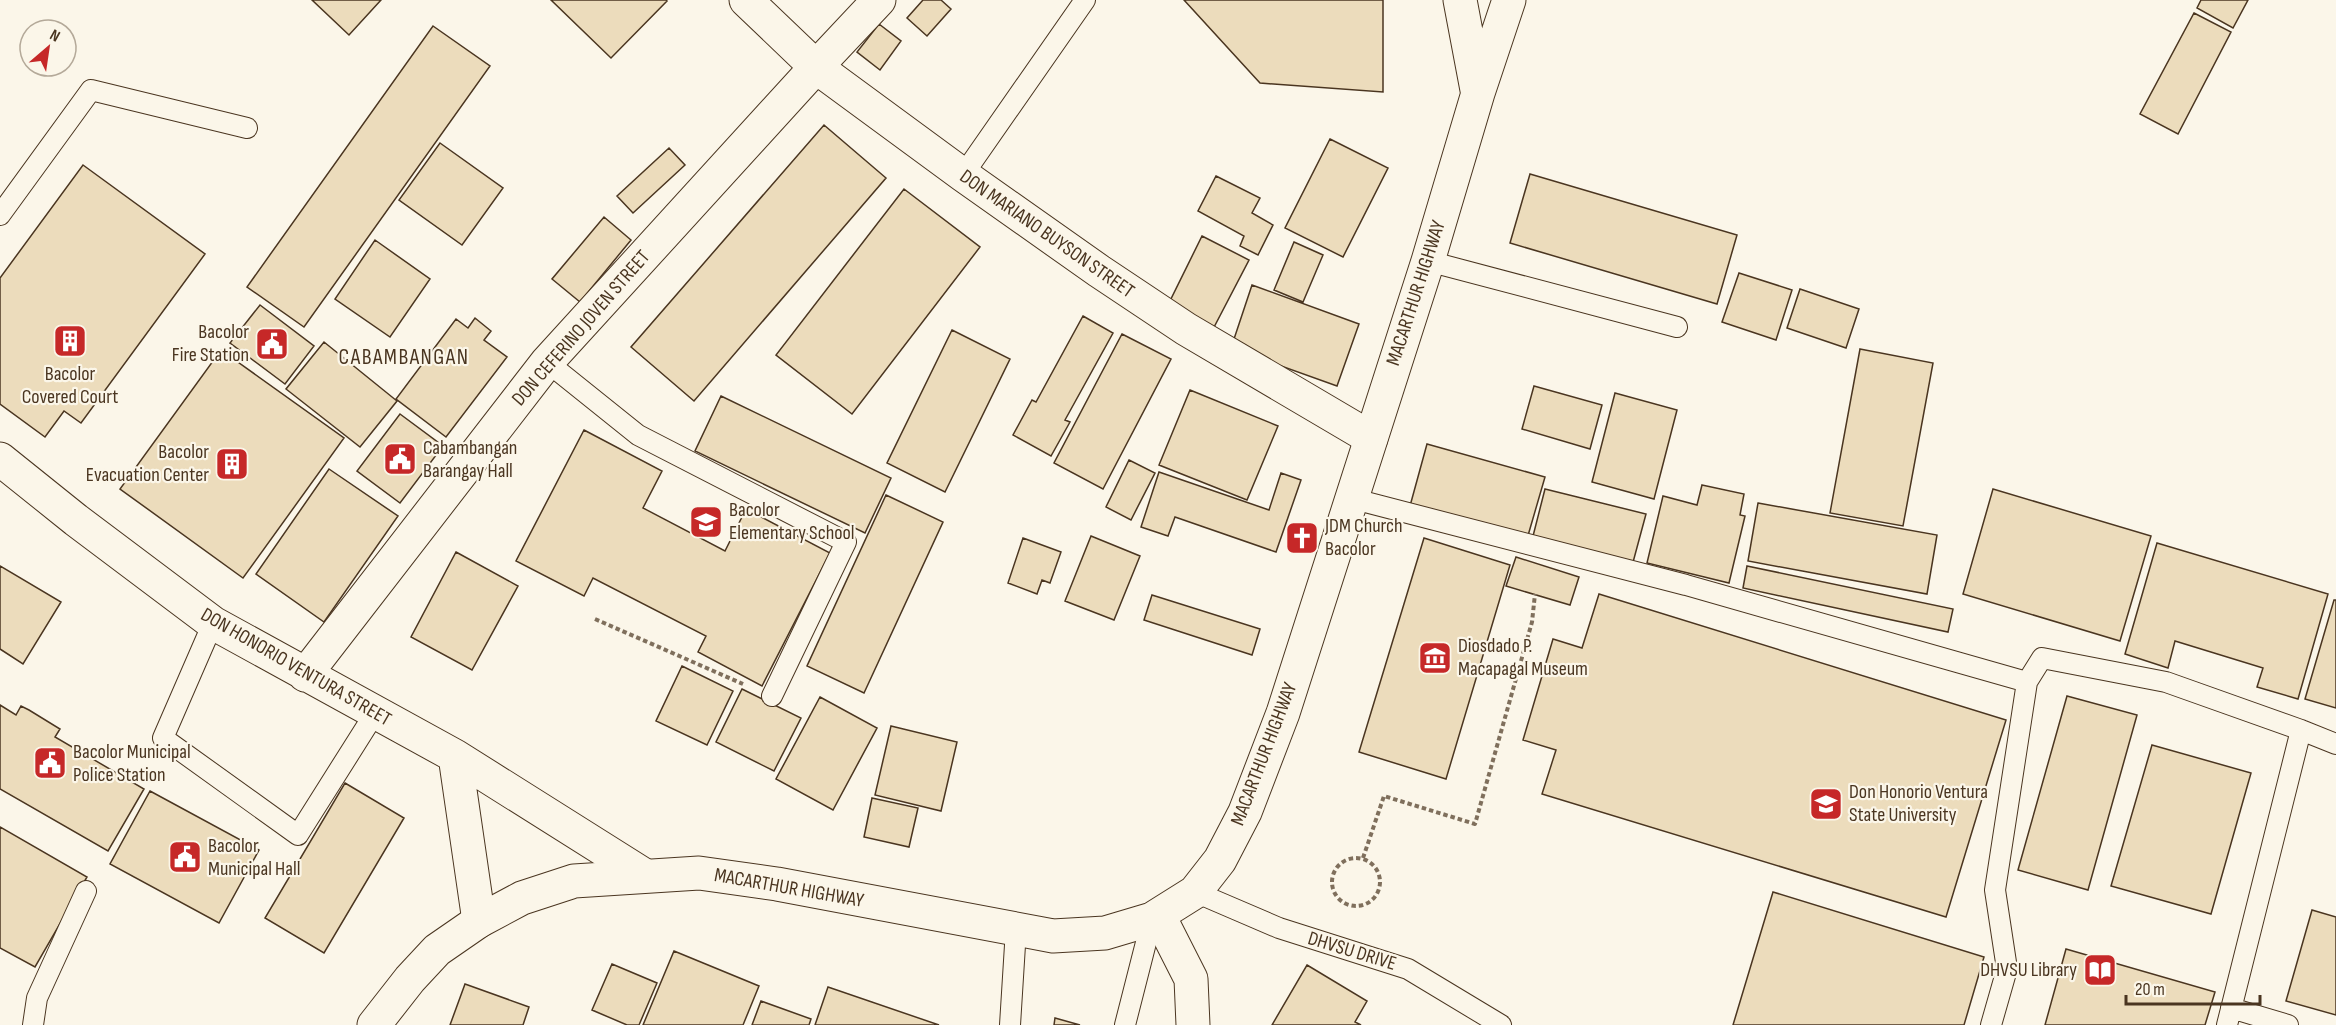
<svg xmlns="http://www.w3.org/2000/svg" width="2336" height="1025" font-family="'Sofia Sans Condensed',sans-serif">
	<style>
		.building { fill: #ecdcbc; stroke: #4a3520; stroke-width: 1.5 }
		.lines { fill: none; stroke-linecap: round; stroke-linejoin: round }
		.service-casing { stroke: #4a3520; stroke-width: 22 }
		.minor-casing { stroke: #4a3520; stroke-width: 35 }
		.secondary-casing { stroke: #4a3520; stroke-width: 35 }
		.path { stroke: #7f6f5c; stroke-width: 4; stroke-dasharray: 4.5 3; stroke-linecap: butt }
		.service { stroke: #fbf6e9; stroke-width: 20 }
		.minor { stroke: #fbf6e9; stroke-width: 33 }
		.secondary { stroke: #fbf6e9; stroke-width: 33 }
		.labels { text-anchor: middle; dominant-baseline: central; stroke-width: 4.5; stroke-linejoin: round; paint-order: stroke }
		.street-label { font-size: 20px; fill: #4a3520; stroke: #fbf6e9 }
		.poi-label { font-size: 20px; fill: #4a3520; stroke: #fbf6e9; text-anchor: start }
		.quarter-label { font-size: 22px; letter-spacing: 1.5px; fill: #4a3520; stroke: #fbf6e9 }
	</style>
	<rect width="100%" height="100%" fill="#fbf6e9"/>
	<path class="building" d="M312,0H381L349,35Z
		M551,0H666L667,1L611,58Z
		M923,0H941L951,9L927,36L907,18Z
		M1184,0H1383V92L1260,83Z
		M2201,0H2248L2233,28L2197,8Z
		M2194,13L2231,32L2178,134L2140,114Z
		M879,24L901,41L880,70L857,52Z
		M433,26L490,66L304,327L247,287Z
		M824,125L886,178L694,401L631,347Z
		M1330,139L1388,168L1343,257L1285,228Z
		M440,143L503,188L462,245L399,200Z
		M669,148L685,165L633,213L617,196Z
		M83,165L205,254L81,423L64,411L45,437L0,404V278Z
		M1530,174L1737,235L1717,304L1510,243Z
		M1216,176L1260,198L1252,213L1273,225L1258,255L1240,246L1244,236L1198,211Z
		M904,189L980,247L852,414L776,355Z
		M604,217L631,240L580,302L552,279Z
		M1202,236L1249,260L1212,331L1167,307Z
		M375,240L430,279L390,337L335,299Z
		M1294,242L1323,255L1303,302L1274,290Z
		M1739,273L1792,290L1776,340L1722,322Z
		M1252,285L1359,324L1337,386L1231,348Z
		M1800,289L1859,309L1846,348L1787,328Z
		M260,305L314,346L285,384L230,343Z
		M1083,316L1113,333L1065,420L1070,422L1051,456L1013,435L1032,400L1036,402Z
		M475,318L491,331L484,340L507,357L446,437L396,399L456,319L468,328Z
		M952,330L1010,359L945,492L887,463Z
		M1122,334L1171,359L1103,489L1054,463Z
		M324,342L397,401L360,447L286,389Z
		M1860,349L1933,363L1903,526L1830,513Z
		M221,350L344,438L243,578L120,489Z
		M1534,386L1602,405L1590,449L1522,429Z
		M1190,390L1278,426L1247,500L1159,465Z
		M1615,393L1677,410L1654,499L1592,482Z
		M721,396L891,478L865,533L695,451Z
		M400,414L443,446L400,503L357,471Z
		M584,430L662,471L643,508L725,551L746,509L830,553L762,686L698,652L706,636L593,578L584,596L516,561Z
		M1427,444L1545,477L1527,539L1410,506Z
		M1129,460L1155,473L1131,520L1106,507Z
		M329,469L398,516L324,622L256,574Z
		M1159,472L1269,510L1281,473L1301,480L1276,552L1175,517L1168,536L1141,527Z
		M1702,485L1744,494L1740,515L1745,516L1729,583L1647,563L1663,496L1697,505Z
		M1545,489L1646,514L1632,566L1532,540Z
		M1993,489L2151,536L2120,641L1963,594Z
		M886,495L943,522L864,693L807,666Z
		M1758,503L1937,535L1927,594L1748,561Z
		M1091,536L1140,556L1114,620L1065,601Z
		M1023,538L1061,552L1050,583L1042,580L1037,594L1008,583Z
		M1424,538L1510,565L1446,779L1359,752Z
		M2157,543L2328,594L2298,699L2257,687L2263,668L2175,641L2168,668L2125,654Z
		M456,552L518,586L472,670L411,637Z
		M1516,557L1579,577L1570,605L1506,586Z
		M0,566L61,602L23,664L0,649Z
		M1747,566L1953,609L1948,632L1743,588Z
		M1599,594L2006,720L1946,917L1542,794L1556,750L1523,740L1553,639L1582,648Z
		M1152,595L1260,629L1252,655L1144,620Z
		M2334,600H2336V708L2305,699Z
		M682,666L733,691L707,745L656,721Z
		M742,689L801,718L774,771L716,742Z
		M2067,696L2137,715L2088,890L2018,870Z
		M820,697L877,728L833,810L776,779Z
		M0,705L16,715L21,706L29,710L60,729L55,737L144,789L108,851L0,789Z
		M891,726L957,742L941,811L875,795Z
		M2152,745L2251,773L2211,914L2111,886Z
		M345,783L404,818L324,953L265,918Z
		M150,791L259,850L219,923L110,864Z
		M872,798L918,808L909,847L864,837Z
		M0,827L87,877L35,967L0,948Z
		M1773,892L1984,957L1964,1025H1733Z
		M2312,910L2336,917V1015L2286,1001Z
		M2066,949L2215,992L2205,1025H2045Z
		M674,951L759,986L743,1025H643Z
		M612,964L657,983L639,1025H627L592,1010Z
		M1307,965L1367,1001L1355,1022L1361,1025H1272Z
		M465,984L529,1007L523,1025H450Z
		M828,987L939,1025H815Z
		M761,1001L811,1019L809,1025H752Z
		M1055,1018L1080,1025H1054Z"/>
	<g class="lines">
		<defs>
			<path id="service" d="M963,175L1085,0
				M0,215L91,90L247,128
				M1428,261L1677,327
				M547,362L638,435L846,542L772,696
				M1350,498L1686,585L2027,682
				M213,623L163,738L298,835L375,713
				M1195,892L1279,928L1408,969L1501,1025
				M2231,1008L2288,1025
				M33,1025L37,998L86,891
				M1010,1025L1016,929
				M1125,1025L1152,919
				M1991,1025L2007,969L1995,890L2027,682L2042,658L2166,682L2301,730L2336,744
				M2227,1025L2301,730"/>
			<path id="minor" d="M746,0L816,67L963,175L1099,271L1186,329L1371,438
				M0,459L76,520L213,623L455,756L644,875
				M305,675L547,362L816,67L879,0
				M455,756L479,921
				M1159,916L1191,979L1193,1025"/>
			<path id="secondary" d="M1460,0L1477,90
				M374,1025L410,979L437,950L479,921L522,898L574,881L699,873L777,884L1053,936L1105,933L1152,919L1195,892L1220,860L1245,812L1283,713L1428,261L1478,93L1509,0"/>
		</defs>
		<use href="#service" class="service-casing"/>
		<use href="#minor" class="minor-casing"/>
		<use href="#secondary" class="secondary-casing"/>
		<path class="path" d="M595,619L743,684
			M1363,858L1384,796L1475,824L1532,622L1535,594
			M1332 882a24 24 0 1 1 48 0a24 24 0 1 1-48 0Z"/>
		<use href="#service" class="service"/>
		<use href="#minor" class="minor"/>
		<use href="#secondary" class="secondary"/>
	</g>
	<defs>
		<symbol id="building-square" viewBox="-11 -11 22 22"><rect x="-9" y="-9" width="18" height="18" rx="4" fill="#c62828" stroke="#fbf6e9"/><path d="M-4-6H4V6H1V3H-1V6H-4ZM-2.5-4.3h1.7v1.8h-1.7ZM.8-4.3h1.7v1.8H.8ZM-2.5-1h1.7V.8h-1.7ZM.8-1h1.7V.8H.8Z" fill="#fff"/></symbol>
		<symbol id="civic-square" viewBox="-11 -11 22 22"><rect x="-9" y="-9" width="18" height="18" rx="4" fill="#c62828" stroke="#fbf6e9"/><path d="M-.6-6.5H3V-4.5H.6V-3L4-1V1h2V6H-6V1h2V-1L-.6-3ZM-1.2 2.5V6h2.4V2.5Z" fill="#fff"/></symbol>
		<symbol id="school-square" viewBox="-11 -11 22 22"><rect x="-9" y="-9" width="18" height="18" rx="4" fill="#c62828" stroke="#fbf6e9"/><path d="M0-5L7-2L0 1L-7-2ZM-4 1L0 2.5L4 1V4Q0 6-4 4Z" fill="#fff"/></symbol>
		<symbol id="church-square" viewBox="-11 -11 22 22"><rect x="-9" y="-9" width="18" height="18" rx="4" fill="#c62828" stroke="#fbf6e9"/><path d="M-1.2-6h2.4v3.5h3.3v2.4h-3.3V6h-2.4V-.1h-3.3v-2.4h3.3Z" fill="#fff"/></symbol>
		<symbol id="museum-square" viewBox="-11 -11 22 22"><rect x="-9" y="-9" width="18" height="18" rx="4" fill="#c62828" stroke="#fbf6e9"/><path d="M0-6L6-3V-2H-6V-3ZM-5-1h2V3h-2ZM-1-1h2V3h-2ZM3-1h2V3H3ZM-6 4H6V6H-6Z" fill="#fff"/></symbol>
		<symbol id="university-square" viewBox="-11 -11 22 22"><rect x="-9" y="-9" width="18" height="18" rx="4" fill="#c62828" stroke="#fbf6e9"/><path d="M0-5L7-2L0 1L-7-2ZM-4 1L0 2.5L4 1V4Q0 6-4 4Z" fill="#fff"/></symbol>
		<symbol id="library-square" viewBox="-11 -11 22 22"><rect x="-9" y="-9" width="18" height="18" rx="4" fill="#c62828" stroke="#fbf6e9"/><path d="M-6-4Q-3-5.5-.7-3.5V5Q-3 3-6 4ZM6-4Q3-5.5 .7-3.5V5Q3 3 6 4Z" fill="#fff"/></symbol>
	</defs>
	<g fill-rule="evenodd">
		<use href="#building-square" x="51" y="322" width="38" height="38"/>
		<use href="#civic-square" x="253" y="325" width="38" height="38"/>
		<use href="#civic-square" x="381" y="440" width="38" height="38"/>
		<use href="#building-square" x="213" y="445" width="38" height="38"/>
		<use href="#school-square" x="687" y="503" width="38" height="38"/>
		<use href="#church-square" x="1283" y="519" width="38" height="38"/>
		<use href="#museum-square" x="1416" y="639" width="38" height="38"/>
		<use href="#civic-square" x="31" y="744" width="38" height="38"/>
		<use href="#university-square" x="1807" y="785" width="38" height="38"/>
		<use href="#civic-square" x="166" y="838" width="38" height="38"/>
		<use href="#library-square" x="2081" y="951" width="38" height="38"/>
	</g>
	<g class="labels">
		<g class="street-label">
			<text transform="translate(1047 234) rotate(35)">DON MARIANO BUYSON STREET</text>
			<text transform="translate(1416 293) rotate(-72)">MACARTHUR HIGHWAY</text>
			<text transform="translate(581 328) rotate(-49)">DON CEFERINO JOVEN STREET</text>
			<text transform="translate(296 667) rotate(30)">DON HONORIO VENTURA STREET</text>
			<text transform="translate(1264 754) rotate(-69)">MACARTHUR HIGHWAY</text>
			<text transform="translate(789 888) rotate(10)">MACARTHUR HIGHWAY</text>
			<text transform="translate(1352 951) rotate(17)">DHVSU DRIVE</text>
		</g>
		<g class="poi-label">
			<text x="249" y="332" text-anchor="end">Bacolor<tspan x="249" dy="23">Fire Station</tspan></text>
			<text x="70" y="374" text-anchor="middle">Bacolor<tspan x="70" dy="23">Covered Court</tspan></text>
			<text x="423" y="448">Cabambangan<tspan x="423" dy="23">Barangay Hall</tspan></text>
			<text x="209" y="452" text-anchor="end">Bacolor<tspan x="209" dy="23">Evacuation Center</tspan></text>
			<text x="729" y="510">Bacolor<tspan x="729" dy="23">Elementary School</tspan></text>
			<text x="1325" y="526">JDM Church<tspan x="1325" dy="23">Bacolor</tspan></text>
			<text x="1458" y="646">Diosdado P.<tspan x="1458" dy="23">Macapagal Museum</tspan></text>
			<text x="73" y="752">Bacolor Municipal<tspan x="73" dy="23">Police Station</tspan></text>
			<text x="1849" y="792">Don Honorio Ventura<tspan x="1849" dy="23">State University</tspan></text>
			<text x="208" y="846">Bacolor<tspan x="208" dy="23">Municipal Hall</tspan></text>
			<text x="2077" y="970" text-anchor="end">DHVSU Library</text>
		</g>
		<g class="quarter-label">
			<text x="404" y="357">CABAMBANGAN</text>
		</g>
	</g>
	<g transform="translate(48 48) rotate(29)"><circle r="28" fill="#fbf6e9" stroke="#b4a999" stroke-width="1.5"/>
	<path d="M0-4.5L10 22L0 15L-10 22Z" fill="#c62828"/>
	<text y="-9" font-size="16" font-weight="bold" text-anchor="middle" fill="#4a3520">N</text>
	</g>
	<path d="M2126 995v9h134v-9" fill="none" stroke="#4a3520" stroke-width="3"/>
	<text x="2135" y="995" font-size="18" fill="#4a3520" stroke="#fbf6e9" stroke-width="4.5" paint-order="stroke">20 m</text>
</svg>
